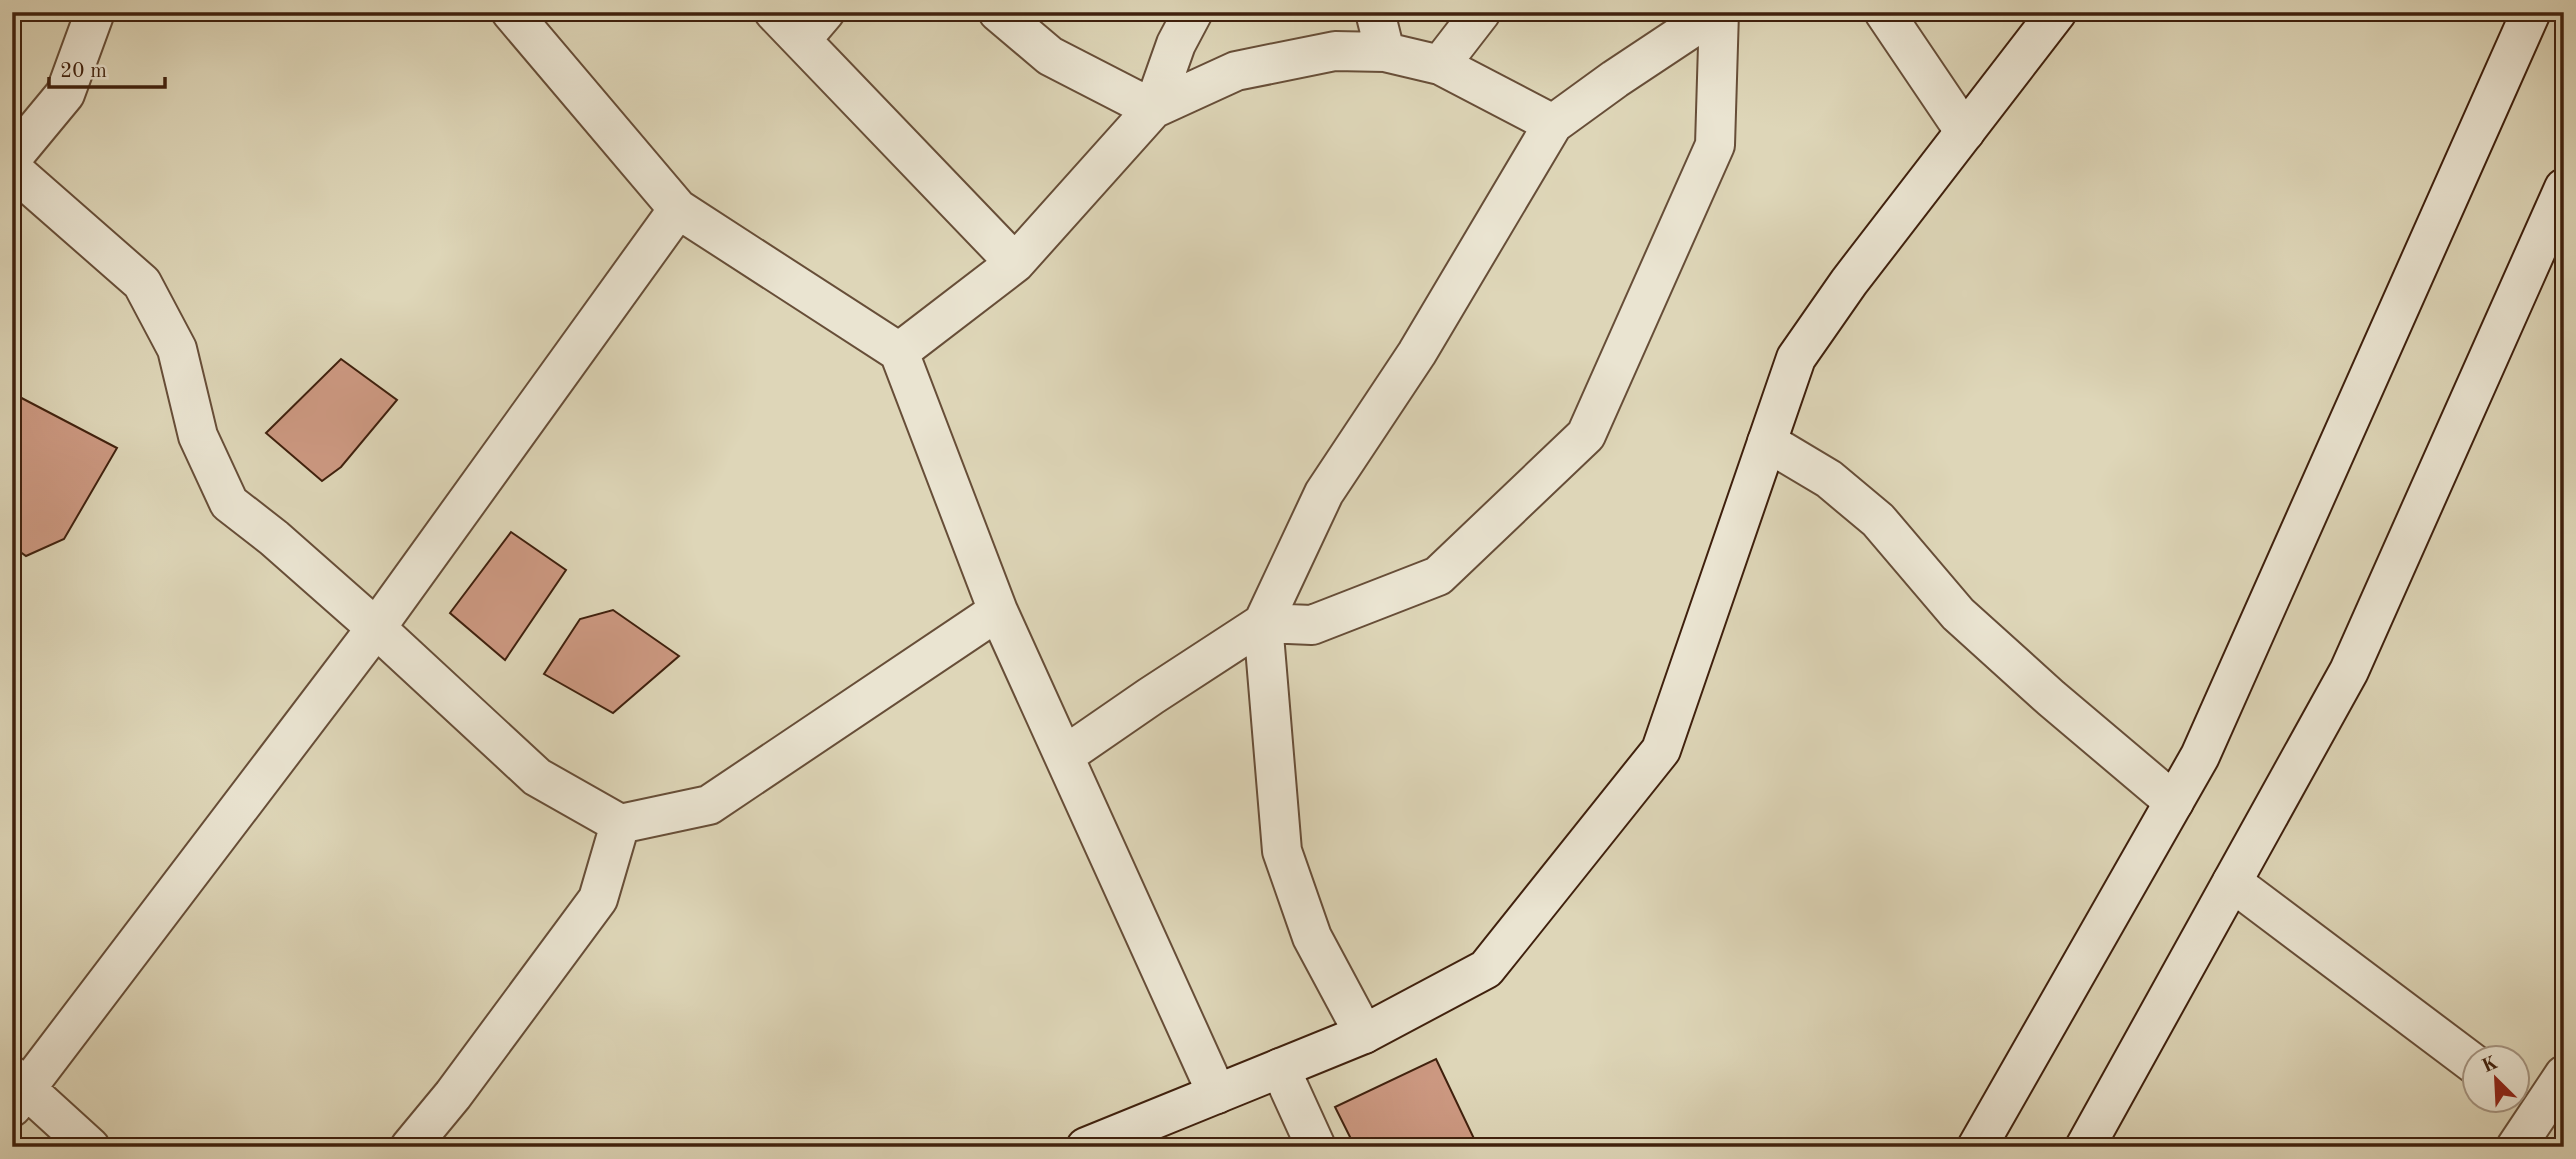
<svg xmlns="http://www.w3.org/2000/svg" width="2576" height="1159" font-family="'Old Standard TT',serif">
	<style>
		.building { fill: #cd9982; stroke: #3f200d; stroke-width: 2 }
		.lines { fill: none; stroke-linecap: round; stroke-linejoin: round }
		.street-casing { stroke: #674e38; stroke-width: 42 }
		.secondary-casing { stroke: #3f200d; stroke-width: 42 }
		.street { stroke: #eae4d1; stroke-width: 38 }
		.secondary { stroke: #eae4d1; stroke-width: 38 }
	</style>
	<rect width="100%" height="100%" fill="#ded6b8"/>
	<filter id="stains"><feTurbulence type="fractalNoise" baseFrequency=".00286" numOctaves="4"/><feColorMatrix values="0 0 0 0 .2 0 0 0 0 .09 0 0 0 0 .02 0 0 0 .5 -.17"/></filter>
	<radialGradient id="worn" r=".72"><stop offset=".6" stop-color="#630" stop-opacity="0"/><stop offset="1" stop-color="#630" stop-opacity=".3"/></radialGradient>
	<path class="building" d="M341,359L397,400L341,467L322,481L266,433Z
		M12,393L117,448L64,539L26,556L12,546Z
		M511,532L566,570L505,660L450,613Z
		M613,610L679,656L613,713L544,674L580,619Z
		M1436,1059L1478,1147H1355L1335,1107Z"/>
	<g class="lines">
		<defs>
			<path id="street" d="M511,12L678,209L899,352L1015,263L1153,109L1176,44L1193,12
				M774,12L1015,263
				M998,12L1050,56L1153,109
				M1375,12L1385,52
				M1884,12L1965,132
				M802,39L825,12
				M1440,65L1481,12
				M1153,109L1236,71L1335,51L1385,52L1440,65L1553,124L1615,79L1716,12
				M12,158L65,94L95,12
				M12,169L142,283L177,349L198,436L229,503L274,538L376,628L537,777L620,824L709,805L998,611
				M899,352L998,611L1217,1094
				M1767,442L1829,479L1878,520L1958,614L2051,698L2174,802
				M1064,756L1151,696L1263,623L1324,493L1417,353L1553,124
				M2232,882L2474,1064
				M1364,1034L1312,937L1282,851L1263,623L1312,625L1438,576L1586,435L1715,145L1719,12
				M1280,1068L1316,1147
				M12,1076L90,1147
				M12,1107L376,628L678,209
				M410,1147L453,1095L598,899L620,824
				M2516,1147L2564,1075"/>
			<path id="secondary" d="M1086,1147L1364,1034L1486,969L1661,750L1796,358L1849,282L2057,12
				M1977,1147L2200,756L2531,12
				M2085,1147L2349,671L2564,188"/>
		</defs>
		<use href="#street" class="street-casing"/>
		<use href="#secondary" class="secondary-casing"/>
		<use href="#street" class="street"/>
		<use href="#secondary" class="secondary"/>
	</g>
	<rect width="2576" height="1159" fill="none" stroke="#ded6b8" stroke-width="42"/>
	<rect x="14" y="14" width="2548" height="1131" fill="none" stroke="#3f200d" stroke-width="3.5"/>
	<rect x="21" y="21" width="2534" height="1117" fill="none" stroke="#3f200d" stroke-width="2"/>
	<g transform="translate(2496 1079) rotate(336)"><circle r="33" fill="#eae4d1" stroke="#a69683" stroke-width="2"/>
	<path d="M0-5L12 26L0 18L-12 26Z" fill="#8f2418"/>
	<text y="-10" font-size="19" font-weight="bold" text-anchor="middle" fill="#3f200d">K</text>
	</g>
	<path d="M49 77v10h116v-10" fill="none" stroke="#3f200d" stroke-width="3.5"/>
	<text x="60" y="77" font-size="21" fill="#3f200d" stroke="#eae4d1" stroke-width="5" paint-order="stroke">20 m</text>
	<rect width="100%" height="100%" filter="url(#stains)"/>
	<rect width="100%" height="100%" fill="url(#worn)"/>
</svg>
